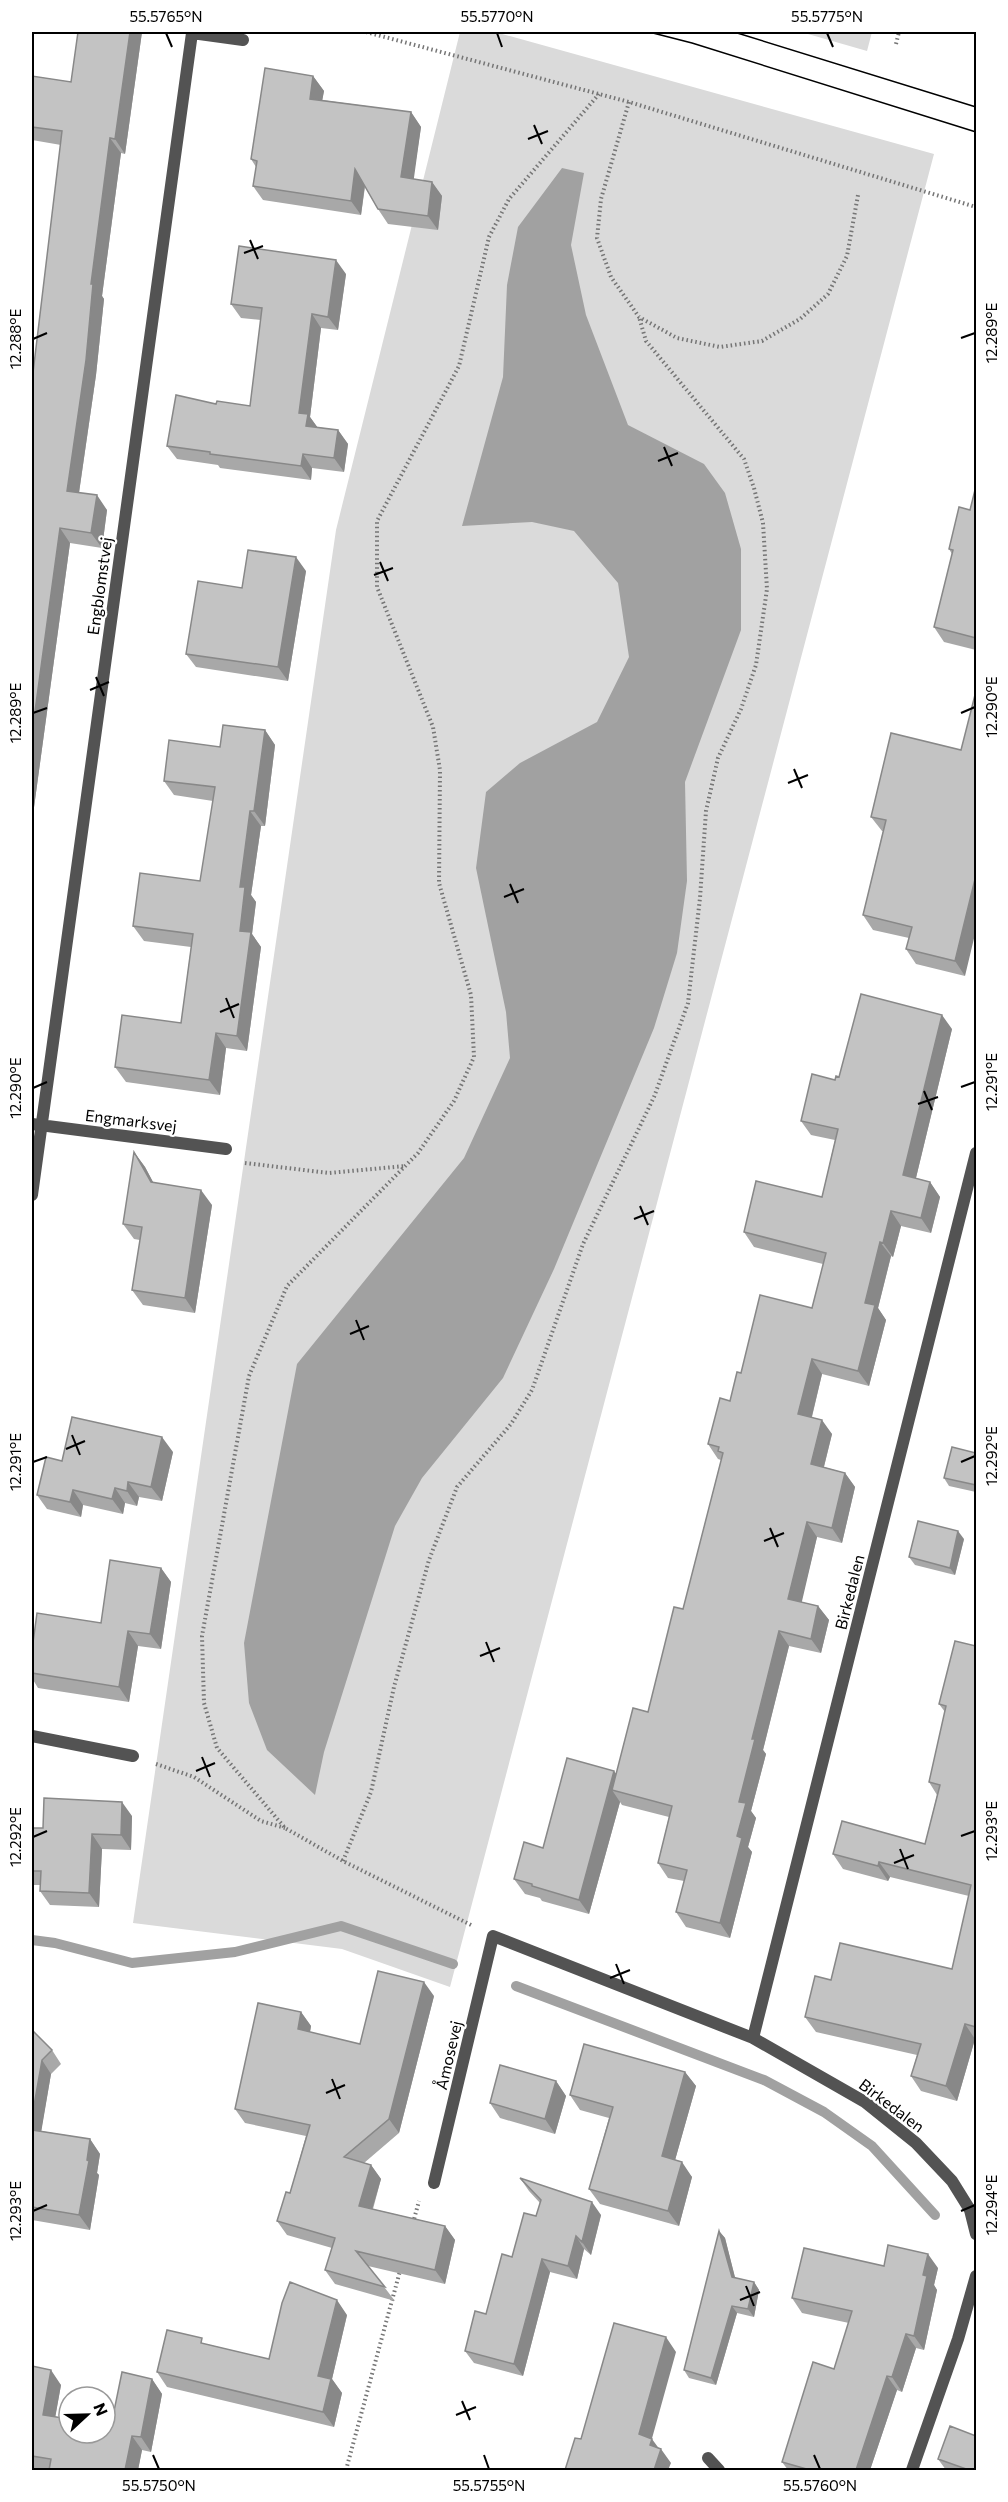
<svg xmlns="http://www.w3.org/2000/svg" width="1008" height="2502" font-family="Commissioner,sans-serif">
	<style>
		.green { fill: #dadada }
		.water { fill: #a1a1a1 }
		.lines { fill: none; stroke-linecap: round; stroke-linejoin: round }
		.stream { stroke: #a1a1a1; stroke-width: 10 }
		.path { stroke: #757575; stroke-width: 4; stroke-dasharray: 1.5 3; stroke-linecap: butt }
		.minor { stroke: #535353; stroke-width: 12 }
		.tram { stroke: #000; stroke-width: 1.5 }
		.wall { fill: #a8a8a8 }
		.shaded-wall { fill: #888 }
		.building { fill: #c3c3c3; stroke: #888; stroke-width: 1.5 }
		.ticks { fill: none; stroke: #000; stroke-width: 2 }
		.labels { text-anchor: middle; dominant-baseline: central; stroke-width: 4.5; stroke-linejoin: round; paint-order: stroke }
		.street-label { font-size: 16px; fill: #000; stroke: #fff }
		.neatline { fill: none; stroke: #000; stroke-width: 2 }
		.ticks-label { font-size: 15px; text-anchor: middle; fill: #000 }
	</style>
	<rect width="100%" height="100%" fill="#fff"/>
	<path class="green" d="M460,32H495L934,154L450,1987L342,1949L133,1923L336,530Z
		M801,32H872L867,51Z"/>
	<path class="water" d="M562,168L584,173L571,245L586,315L628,425L704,464L725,493L741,549V630L685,782L687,881L677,953L654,1028L554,1269L503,1378L422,1478L395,1526L324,1752L315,1795L267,1750L249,1703L244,1643L297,1364L464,1158L510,1058L506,1012L476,868L486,792L520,763L597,722L629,657L618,583L574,531L532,522L462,526L503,377L507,285L518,227Z"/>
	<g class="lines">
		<path class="stream" d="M32,1940L55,1943L132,1963L235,1952L341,1926L453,1964
			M516,1986L764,2080L824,2112L872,2146L935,2215"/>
		<path class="path" d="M366,32L629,102L976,207
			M896,44L899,32
			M629,102L601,199L597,238L611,277L639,317L677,338L720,347L762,341L800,319L828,294L847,256L858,195
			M245,1163L329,1173L405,1166
			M156,1764L194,1777L261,1821L285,1828
			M343,1861L371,1792L394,1687L429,1560L457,1487L511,1424L532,1390L583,1244L654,1097L688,1003L700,898L706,811L718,758L741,709L756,665L767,589L763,523L754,488L744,459L646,341L639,317
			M471,1925L343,1861L285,1828L217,1748L204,1703L202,1636L249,1376L287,1286L418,1153L454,1101L474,1057L471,995L439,883L440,770L433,727L377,587V521L459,366L489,237L509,199L599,94
			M413,2223L419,2201
			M346,2470L400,2271"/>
		<path class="minor" d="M32,1124L226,1149
			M32,1195L192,33L243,40
			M32,1736L133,1756
			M753,2038L976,1153
			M434,2183L493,1936L753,2038L865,2102L916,2143L952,2181L970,2210L976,2234
			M708,2458L719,2470
			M912,2470L958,2339L976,2276"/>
		<path class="tram" d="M649,32L692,43L976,132
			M734,32L976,107"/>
	</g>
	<path class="wall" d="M78,32H142L125,154L121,153L102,296L104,299L96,375L79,493L107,510L102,548L70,543L32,822V381L61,145L32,140V76L71,82Z
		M313,76L324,91L322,100L411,112L421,127L413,179L432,182L442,196L438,230L388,224L378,209L365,187L361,215L263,200L253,186L256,167L251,159Z
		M346,274L338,330L321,328L310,417L317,427L338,430L348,444L344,472L312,468L311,480L220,468L218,465L177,459L167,446L216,404L250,406L261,320L241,318L231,304Z
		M976,486V650L944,642L934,627L952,554L949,549L970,510Z
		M306,571L288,681L196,667L186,654L242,588Z
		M265,730L275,745L265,826H261L251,895L256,902L252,934L261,947L247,1051L226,1048L220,1095L126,1082L115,1067L181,1023L191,947L144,941L133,926L200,881L213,801L174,795L164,781L220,747Z
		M891,733L965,976L916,964L906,949L909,938L873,930L863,915L883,831H882L871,817Z
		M952,1029L916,1178L930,1182L940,1197L931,1233L901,1226L893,1257L891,1256L878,1308L886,1320L869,1386L822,1374L812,1417L832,1434L824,1467L845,1473L855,1487L842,1543L817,1537L801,1602L818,1606L829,1620L821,1653L789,1646L763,1750L766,1754L751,1811L756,1818L748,1847L752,1852L730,1938L686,1927L676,1912L684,1881L668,1878L658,1863L669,1817L622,1805L620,1802L589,1914L542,1901L540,1898L525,1894L514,1879L614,1771L616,1774L648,1712L683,1609L721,1460L718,1459L708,1444L730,1401L741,1373L812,1308L823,1264L754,1247L744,1232L822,1197L835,1140L811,1135L801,1121L835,1080L839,1077Z
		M134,1152L145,1167L153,1182L212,1205L195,1313L143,1305L132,1290L140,1240L134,1239L123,1224Z
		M173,1452L162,1501L139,1497L137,1506L125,1503L123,1514L83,1505L81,1517L47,1509L37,1495L62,1461Z
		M976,1453V1492L949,1486L944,1478Z
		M964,1539L955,1575L915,1565L909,1557Z
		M161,1568L171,1582L161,1649L138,1646L129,1702L38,1688L32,1678V1650L101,1623Z
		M976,1646V2039H975L957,2101L921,2091L911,2076L917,2055L816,2032L805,2017L831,1980L952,1969L969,1896L890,1877L888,1881L843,1869L833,1854L925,1844L937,1795L929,1782L945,1712L939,1704Z
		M132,1816L131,1850L102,1849L99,1907L50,1905L40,1891L41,1885H32V1828H43Z
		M434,1996L399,2133L364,2163L371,2165L381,2179L373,2209L445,2226L455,2240L445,2284L368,2266L395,2301L335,2284L325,2270L332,2248L287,2235L277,2221L290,2193L306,2136L245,2123L235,2109L301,2012L311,2026L310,2032L360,2044Z
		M32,2030L52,2050L61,2064L51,2074L41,2131L90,2139L100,2154L97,2173L99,2175L90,2230L32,2220Z
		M685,2072L696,2086L675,2160L692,2177L679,2226L600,2204L589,2189L609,2118L580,2110L570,2095Z
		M556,2081L566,2096L555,2134L500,2118L490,2103Z
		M520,2178L601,2215L591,2255L584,2249L577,2279L550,2272L523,2376L474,2363L465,2351L486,2314L536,2216L540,2203L529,2191Z
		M719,2231L725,2238L735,2278L754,2282L759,2290L754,2317L737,2313L716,2385L689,2378L684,2370Z
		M884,2266L938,2268L934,2285L937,2290L924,2350L916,2348L902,2392L897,2390L870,2470H788L782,2462L834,2369L849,2323L802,2313L792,2298Z
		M347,2315L332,2379L342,2393L334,2427L167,2387L157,2372L206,2344L269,2359Z
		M32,2366L61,2385L55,2417L111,2426L152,2379L162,2394L151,2452L142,2450L138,2470H42L32,2469Z
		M938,2459L976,2470H946Z"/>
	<path class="shaded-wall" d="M130,32H142L125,154L115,139Z
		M313,76L324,91L320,113L310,99Z
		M411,112L421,127L412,192L401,177Z
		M110,138L121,153L102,296L104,299L96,375L77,506L67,491L91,284Z
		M355,169L365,184L361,215L351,201Z
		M432,182L442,196L438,230L428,216Z
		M336,260L346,274L338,330L328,317Z
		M312,314L321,328L310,417L318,428L306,426L299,413Z
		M338,430L348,444L344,472L334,458Z
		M303,454L312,468L311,480L301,466Z
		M97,495L107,510L102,548L91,533Z
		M60,528L70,543L32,822V733Z
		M296,557L306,571L288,681L278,667Z
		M265,730L275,745L265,826L254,811Z
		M250,811L261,826L251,895L256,902L252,934L261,947L247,1051L237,1036L240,931V887Z
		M976,875V930L965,976L955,961Z
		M942,1015L952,1029L913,1190L903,1175Z
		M216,1033L226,1048L220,1095L209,1080Z
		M134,1152L145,1167L161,1197L151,1182Z
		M930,1182L940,1197L931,1233L921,1218Z
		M201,1190L212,1205L195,1313L185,1298Z
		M891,1211L901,1226L893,1257L883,1243Z
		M880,1242L891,1256L878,1308L886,1320L869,1386L858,1371L865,1303Z
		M812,1359L822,1374L809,1428L798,1414Z
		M822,1420L832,1434L821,1478L811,1464Z
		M162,1437L173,1452L162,1501L151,1487Z
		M845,1473L855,1487L842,1543L832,1528Z
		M128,1482L139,1497L137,1506L127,1491Z
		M115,1488L125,1503L123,1514L112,1499Z
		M73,1490L83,1505L81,1517L70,1502Z
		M807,1522L817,1537L799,1614L788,1599Z
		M958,1531L964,1539L955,1575L950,1568Z
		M161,1568L171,1582L161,1649L150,1634Z
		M818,1606L829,1620L821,1653L811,1639Z
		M128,1631L138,1646L129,1702L119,1687Z
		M779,1631L789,1646L763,1750L766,1754L751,1811L756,1818L748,1847L752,1852L730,1938L720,1923L737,1836L739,1802L752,1739Z
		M614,1771L625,1786L612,1790L620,1802L589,1914L579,1900Z
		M122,1802L132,1816L131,1850L121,1835Z
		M92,1834L102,1849L99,1907L89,1893Z
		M879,1862L890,1877L888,1881L878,1866Z
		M424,1982L434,1996L399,2133L389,2119Z
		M301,2012L311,2026L308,2043L298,2029Z
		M965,2024L975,2039L957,2101L946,2086Z
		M42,2060L51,2074L40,2139L32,2127V2117Z
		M685,2072L696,2086L672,2171L662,2156Z
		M556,2081L566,2096L555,2134L545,2119Z
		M90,2139L100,2154L97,2173L99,2175L90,2230L79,2215Z
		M682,2162L692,2177L679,2226L668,2211Z
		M371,2165L381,2179L369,2220L359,2206Z
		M592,2202L601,2215L591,2255L582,2242Z
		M445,2226L455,2240L445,2284L435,2270Z
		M719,2231L725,2238L737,2285L732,2277Z
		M576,2236L584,2249L577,2279L568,2266Z
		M928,2254L938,2268L934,2285L937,2290L924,2350L914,2336L923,2275Z
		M542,2259L550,2272L523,2376L514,2364Z
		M754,2282L759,2290L754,2317L748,2309Z
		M337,2300L347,2315L332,2379L342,2393L334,2427L323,2412L318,2376Z
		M732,2306L737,2313L716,2385L711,2378Z
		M906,2334L916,2348L902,2392L892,2377Z
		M666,2337L676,2352L651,2442L652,2439L660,2450L661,2449L671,2463L668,2470H654L639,2434Z
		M51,2370L61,2385L53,2430L43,2415Z
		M887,2376L897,2390L870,2470H856Z
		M152,2379L162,2394L151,2452L141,2437Z
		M132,2436L142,2450L138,2470H125Z"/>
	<path class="building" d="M78,32H130L115,139L110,138L91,284H93L86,360L67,491L97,495L91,533L60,528L32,733V381L62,131L32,127V76L71,82Z
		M265,68L313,76L310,99L411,112L401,177L432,182L428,216L378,209L355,169L351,201L253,186L257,161L251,159Z
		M239,246L336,260L328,317L312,314L299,413L308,414L306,426L338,430L334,458L303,454L301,466L210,454V452L167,446L176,395L216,404L217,401L250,406L262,308L231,304Z
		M976,486V638L934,627L953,550L949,549L959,507L970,510Z
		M248,550L296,557L278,667L186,654L198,581L242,588Z
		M976,691V875L955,961L906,949L912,927L863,915L886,820L871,817L891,733L961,750Z
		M223,725L265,730L254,811H250L240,887H245L240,931L251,932L237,1036L216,1033L209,1080L115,1067L122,1015L181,1023L193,934L133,926L140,873L200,881L215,787L164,781L169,740L220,747Z
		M861,994L942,1015L903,1175L930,1182L921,1218L891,1211L883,1243L880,1242L865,1303L875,1305L858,1371L812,1359L798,1414L822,1420L811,1464L845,1473L832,1528L807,1522L788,1599L818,1606L811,1639L779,1631L752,1739H755L739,1802L746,1803L737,1836L742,1838L720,1923L676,1912L687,1870L658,1863L672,1806L612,1790L633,1708L648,1712L674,1607L683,1609L723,1453L718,1451L719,1447L708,1444L720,1398L730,1401L737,1372L741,1373L760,1295L812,1308L826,1253L744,1232L756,1181L822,1197L838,1129L801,1121L812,1074L835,1080L836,1076L839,1077Z
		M134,1152L151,1182L201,1190L185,1298L132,1290L142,1227L123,1224Z
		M72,1417L162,1437L151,1487L128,1482L127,1491L115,1488L112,1499L73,1490L70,1502L37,1495L46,1457L62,1461Z
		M952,1447L976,1453V1485L944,1478Z
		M918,1521L958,1531L950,1568L909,1557Z
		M110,1560L161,1568L150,1634L128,1631L119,1687L32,1673V1650L37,1613L101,1623Z
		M955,1641L976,1646V2027L965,2024L946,2086L911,2076L921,2044L805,2017L815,1976L831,1980L840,1943L952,1969L971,1885L879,1862L878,1866L833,1854L842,1821L925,1844L940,1785L929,1782L946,1706L939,1704Z
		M567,1758L614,1771L579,1900L532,1886V1884L514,1879L524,1842L543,1848Z
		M44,1798L122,1802L121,1835L92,1834L89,1893L40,1891L41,1871H32V1828H43Z
		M378,1971L424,1982L389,2119L344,2157L371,2165L359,2206L445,2226L435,2270L356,2251L385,2287L325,2270L335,2238L277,2221L286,2192L290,2193L310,2125L235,2109L258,2003L301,2012L298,2029L360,2044Z
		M32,2030L52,2050L42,2060L32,2117Z
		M584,2044L685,2072L662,2156L682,2162L668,2211L589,2189L613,2107L570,2095Z
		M500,2065L556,2081L545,2119L490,2103Z
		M32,2130L90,2139L87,2160L89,2161L79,2215L32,2207Z
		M520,2178L592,2202L582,2242L576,2236L568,2266L542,2259L514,2364L465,2351L475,2311L486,2314L502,2254L512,2257L524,2213L536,2216L541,2200Z
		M719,2231L732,2277L754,2282L748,2309L732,2306L711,2378L684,2370Z
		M888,2245L928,2254L923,2275L927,2276L914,2336L906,2334L892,2377L887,2376L856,2470H810L782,2462L813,2362L834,2369L852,2311L792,2298L804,2248L884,2266Z
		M290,2282L337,2300L318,2376L331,2379L323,2412L157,2372L167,2330L202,2338L201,2343L269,2359L282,2303Z
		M614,2323L666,2337L639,2434L652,2439L650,2445L661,2449L654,2470H565L575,2438L581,2439Z
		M32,2366L51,2370L43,2415L69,2419V2433H105V2425L111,2426L122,2372L152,2379L141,2437L132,2436L125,2470H49L51,2459L32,2456Z
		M950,2426L976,2436V2470H969L938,2459Z"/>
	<path class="ticks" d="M166,33L172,47M497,33L502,47M827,33L833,47M534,125L542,144M528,139L548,131M250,240L258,259M244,253L263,246M961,338L975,333M33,339L47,333M664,447L672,466M658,461L678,453M380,562L388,581M374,575L393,568M96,677L104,696M90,690L109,682M33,713L47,708M961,713L975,707M794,769L802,788M788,783L808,775M510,884L518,903M504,897L524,889M226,998L234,1018M220,1012L239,1004M961,1087L975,1082M33,1088L47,1082M924,1091L932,1110M918,1104L938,1097M640,1206L648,1225M634,1219L654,1211M356,1320L364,1340M350,1334L369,1326M72,1435L80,1455M66,1449L85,1441M33,1462L47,1457M961,1462L975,1456M770,1528L778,1547M764,1541L784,1533M486,1642L494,1662M480,1656L500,1648M202,1757L210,1777M196,1771L215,1763M961,1836L975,1831M33,1837L47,1831M900,1849L908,1869M894,1863L914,1855M616,1964L624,1984M610,1978L630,1970M332,2079L340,2099M326,2093L345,2085M33,2211L47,2205M961,2211L975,2205M746,2286L754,2306M740,2300L760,2292M462,2401L470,2420M456,2415L476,2407M153,2455L159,2469M484,2455L489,2469M814,2455L820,2469"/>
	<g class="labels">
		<g class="street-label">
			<text transform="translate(99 586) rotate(-82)">Engblomstvej</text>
			<text transform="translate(131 1120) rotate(7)">Engmarksvej</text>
			<text transform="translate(849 1592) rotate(-76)">Birkedalen</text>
			<text transform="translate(448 2055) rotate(-77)">Åmosevej</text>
			<text transform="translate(892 2105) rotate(37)">Birkedalen</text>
		</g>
	</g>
	<rect width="1008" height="2502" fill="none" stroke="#ffffff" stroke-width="66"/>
	<g transform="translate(87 2415) rotate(68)"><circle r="28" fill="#ffffff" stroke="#999999" stroke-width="1.5"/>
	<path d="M0-4.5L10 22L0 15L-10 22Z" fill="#000000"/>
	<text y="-9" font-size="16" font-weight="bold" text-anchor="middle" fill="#000000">N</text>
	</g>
	<rect x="33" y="33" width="942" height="2436" class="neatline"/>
	<g class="ticks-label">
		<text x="166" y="22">55.5765°N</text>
		<text x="497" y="22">55.5770°N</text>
		<text x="827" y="22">55.5775°N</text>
		<text transform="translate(992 333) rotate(-90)" y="5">12.289°E</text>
		<text transform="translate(16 339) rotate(-90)" y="5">12.288°E</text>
		<text transform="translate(992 707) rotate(-90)" y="5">12.290°E</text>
		<text transform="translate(16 713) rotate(-90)" y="5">12.289°E</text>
		<text transform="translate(992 1082) rotate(-90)" y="5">12.291°E</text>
		<text transform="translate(16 1088) rotate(-90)" y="5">12.290°E</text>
		<text transform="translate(992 1456) rotate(-90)" y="5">12.292°E</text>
		<text transform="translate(16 1462) rotate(-90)" y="5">12.291°E</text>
		<text transform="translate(992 1831) rotate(-90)" y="5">12.293°E</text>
		<text transform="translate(16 1837) rotate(-90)" y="5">12.292°E</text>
		<text transform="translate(992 2205) rotate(-90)" y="5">12.294°E</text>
		<text transform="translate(16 2211) rotate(-90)" y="5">12.293°E</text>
		<text x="159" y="2491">55.5750°N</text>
		<text x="489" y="2491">55.5755°N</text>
		<text x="820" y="2491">55.5760°N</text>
	</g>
</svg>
